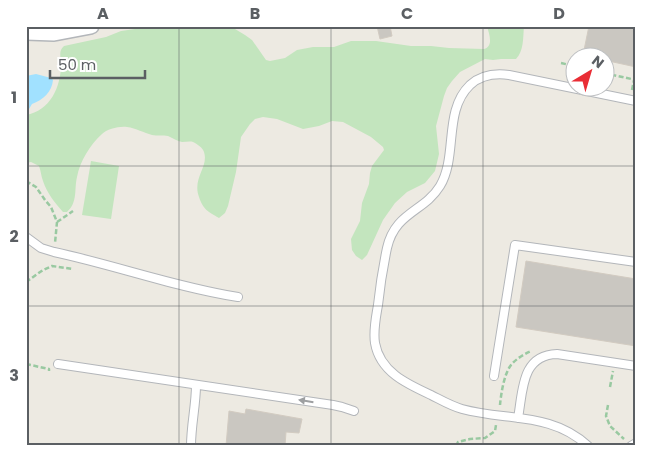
<svg xmlns="http://www.w3.org/2000/svg" width="662" height="472" font-family="Poppins,sans-serif">
	<style>
		.green { fill: #c3e5be }
		.water { fill: #a1e1ff }
		.building { fill: #cac7c1; stroke: #d2cbc1 }
		.lines { fill: none; stroke-linecap: round; stroke-linejoin: round }
		.lane-casing { stroke: #b3b6ba; stroke-width: 10 }
		.street-casing { stroke: #b3b6ba; stroke-width: 18 }
		.path { stroke: #99c9a1; stroke-width: 2.5; stroke-dasharray: 5 2.5; stroke-linecap: butt }
		.lane { stroke: #fff; stroke-width: 8 }
		.street { stroke: #fff; stroke-width: 15 }
		.oneway { fill: #9d9fa1 }
		.grid { fill: none; stroke: #5b5f63; stroke-width: 1; stroke-opacity: 0.55 }
		.neatline { fill: none; stroke: #5b5f63; stroke-width: 2 }
		.grid-label { font-size: 16px; text-anchor: middle; font-weight: bold; fill: #5b5f63 }
	</style>
	<rect width="100%" height="100%" fill="#edeae2"/>
	<path class="green" d="M156,26H230L245,35L252,40L266,60L270,61L285,58L297,50L313,47H334L351,41H376L411,46H431L449,48L484,49C494,46 489,34 487,26H524C523,37 524,51 516,59H501L493,60L485,59L460,72L452,81L447,88L444,96L436,126L439,154L435,171L425,183L407,192L395,203L383,220L367,255L362,260L356,256L352,250L351,239L360,221L362,203L369,184L370,173L372,166L384,150L383,147L371,137L343,122L332,121L319,126L303,129L277,119L263,117L255,119L250,124L241,137L236,172L228,206L225,213L219,218C207,211 203,209 199,197C192,178 209,167 204,152C203,148 197,144 193,142C190,141 186,142 182,142C177,141 173,138 168,136C163,135 157,136 152,135C144,133 136,128 127,127C119,126 107,129 102,134C90,145 80,161 77,177C74,190 78,202 67,212H63C55,203 47,193 43,181C41,176 41,171 39,166L31,162L26,163V115C50,111 61,87 61,64C61,57 58,51 64,46L106,37L121,31Z
		M91,161L119,166L111,219L82,215Z"/>
	<path class="water" d="M36,74L51,78L53,80C52,92 43,100 32,104L29,109L26,110V76Z"/>
	<path class="building" d="M377,26H390L392,36L380,39Z
		M589,26H636V67L604,60V58H594L583,55Z
		M526,261L636,279V346L516,327Z
		M246,409L302,419L299,433L286,432L285,446H226L229,411L245,414Z"/>
	<g class="lines">
		<defs>
			<path id="lane" d="M26,237L41,248L54,252C115,265 175,287 238,297
				M58,364L333,405L342,407L354,411
				M494,376L515,245L636,262
				M518,418C523,391 521,355 557,354L636,366
				M191,446C191,425 196,405 196,385
				M588,446C552,412 506,421 462,409C451,406 441,400 431,395C407,384 380,372 375,343C373,330 376,317 378,305C380,286 383,267 387,248C395,212 424,212 440,186C458,156 443,111 470,85C481,75 494,73 509,75L636,101
				M631,446L636,443"/>
			<path id="street" d="M26,32L54,33L91,26"/>
		</defs>
		<use href="#lane" class="lane-casing"/>
		<use href="#street" class="street-casing"/>
		<path class="path" d="M561,63L574,66
			M604,73L636,80
			M632,90L634,80
			M26,181L36,187L45,200L51,207L57,222L55,243
			M57,222L73,211
			M26,282L43,270L52,266L73,269
			M26,364L49,369V371
			M610,387L613,371
			M500,405C501,394 504,374 511,365C516,359 524,354 531,351
			M608,405L606,416L610,426L624,439
			M456,446L458,442L470,439L485,438L495,431L496,425"/>
		<use href="#lane" class="lane"/>
		<use href="#street" class="street"/>
	</g>
	<defs><path id="oneway-solid" d="M-6-.8H1V-3.2L6.5 0L1 3.2V.8H-6Z" transform="scale(1.25)"/></defs>
	<use class="oneway" href="#oneway-solid" transform="translate(306 401) rotate(-171)"/>
	<path class="grid" d="M179,26V446M331,26V446M483,26V446M26,166H636M26,306H636"/>
	<rect width="662" height="472" fill="none" stroke="#ffffff" stroke-width="55"/>
	<g transform="translate(590 72) rotate(38)"><circle r="24" fill="#ffffff" stroke="#bdbfc1"/>
	<path d="M0-4L9 19L0 12L-9 19Z" fill="#e92d35"/>
	<text y="-8" font-size="14" font-weight="bold" text-anchor="middle" fill="#5b5f63">N</text>
	</g>
	<path d="M50 70v8h95v-8" fill="none" stroke="#5b5f63" stroke-width="2.5"/>
	<text x="58" y="70" font-size="15" fill="#5b5f63" stroke="#ffffff" stroke-width="4" paint-order="stroke">50 m</text>
	<rect x="28" y="28" width="606" height="416" class="neatline"/>
	<g class="grid-label">
		<text x="103" y="19">A</text>
		<text x="255" y="19">B</text>
		<text x="407" y="19">C</text>
		<text x="559" y="19">D</text>
		<text x="14" y="103">1</text>
		<text x="14" y="242">2</text>
		<text x="14" y="381">3</text>
	</g>
</svg>
